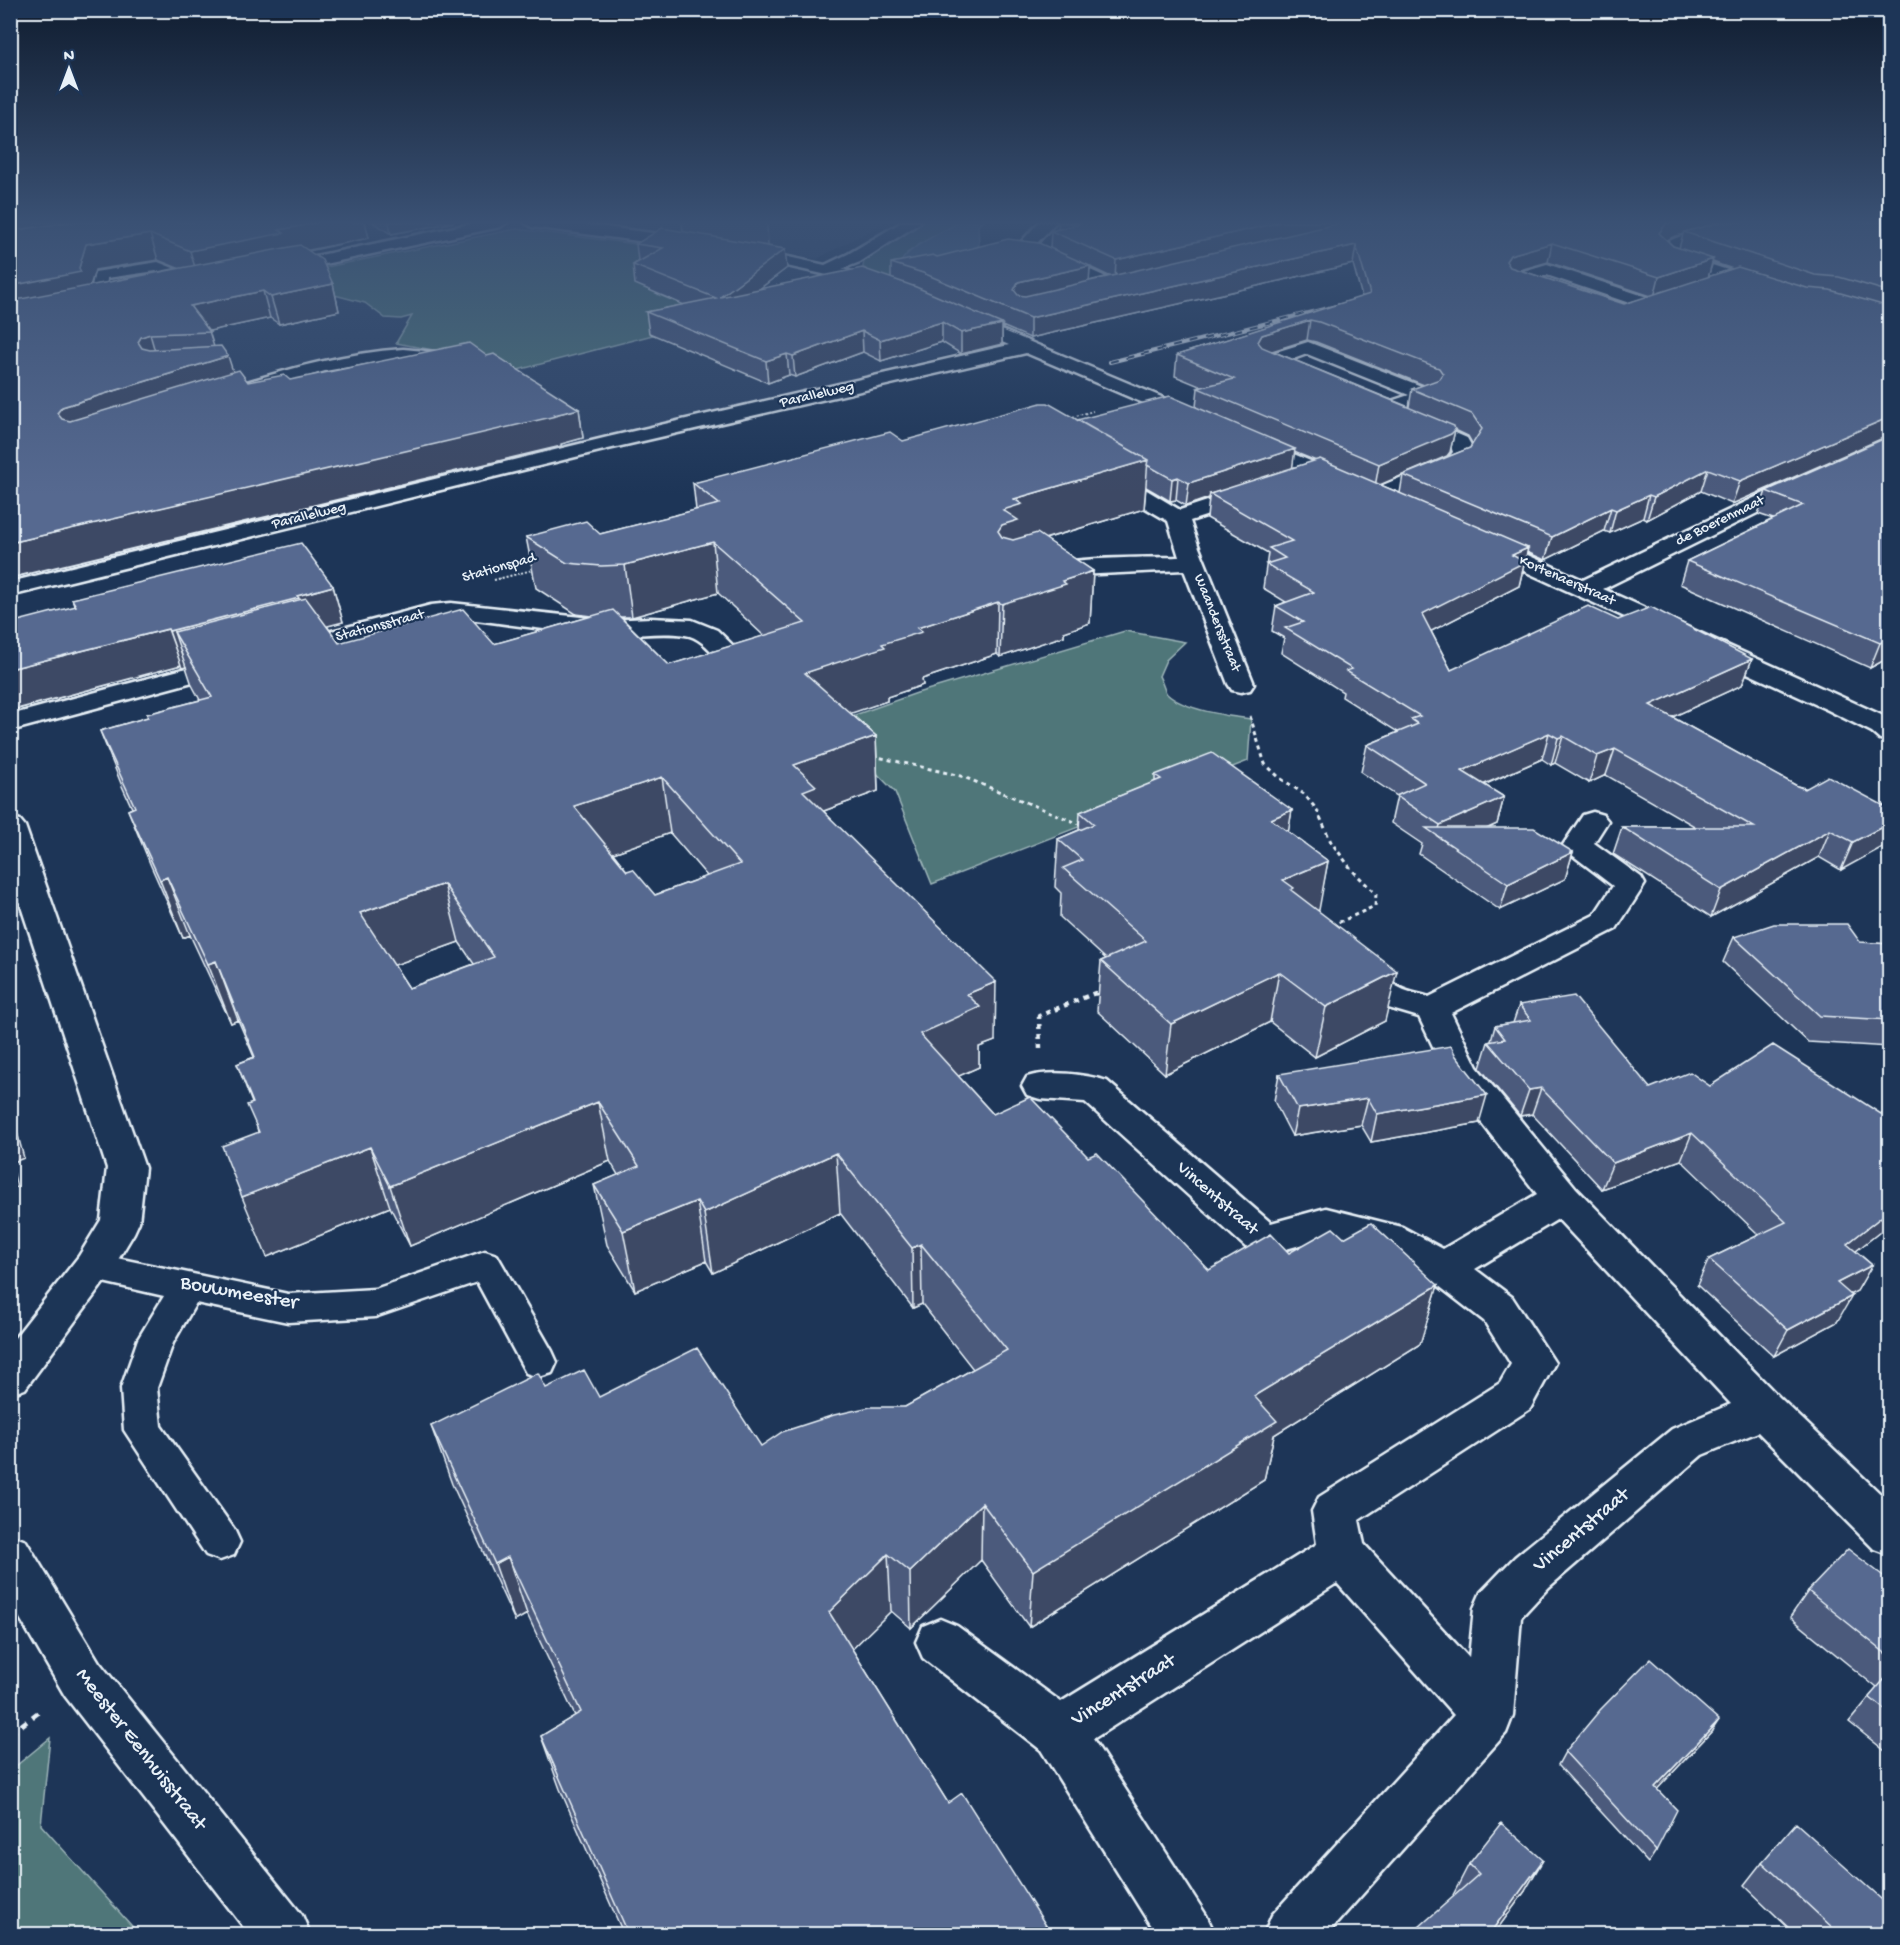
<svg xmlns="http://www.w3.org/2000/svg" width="1900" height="1945" font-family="'Gochi Hand',sans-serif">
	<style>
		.built { fill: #2e4568 }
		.green { fill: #4f7679; stroke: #9cb4b8; stroke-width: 1.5 }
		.water { fill: #587799; stroke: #92a8bf; stroke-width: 1.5 }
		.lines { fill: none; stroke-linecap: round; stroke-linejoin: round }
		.lane-casing { stroke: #e8f1f8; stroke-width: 5 }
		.street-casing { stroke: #e8f1f8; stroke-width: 5 }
		.secondary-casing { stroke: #e8f1f8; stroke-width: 5 }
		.path-far3 { stroke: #e8f1f8; stroke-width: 2; stroke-dasharray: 2 2; stroke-linecap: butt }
		.path-far2 { stroke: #e8f1f8; stroke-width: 3; stroke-dasharray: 4 4; stroke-linecap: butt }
		.path-far1 { stroke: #e8f1f8; stroke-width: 4.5; stroke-dasharray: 5 5; stroke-linecap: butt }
		.path { stroke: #e8f1f8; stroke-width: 5; stroke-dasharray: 7 7; stroke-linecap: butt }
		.lane { fill: #1d3557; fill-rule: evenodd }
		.street { fill: #1d3557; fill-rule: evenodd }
		.secondary { fill: #1d3557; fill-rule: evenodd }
		.rail-casing { stroke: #e8f1f8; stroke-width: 4 }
		.rail { stroke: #1d3557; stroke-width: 2; stroke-dasharray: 8; stroke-linecap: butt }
		.wall { fill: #4b5a7c; stroke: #e8f1f8; stroke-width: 1.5; fill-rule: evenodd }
		.shaded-wall { fill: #3d4a65; stroke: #e8f1f8; stroke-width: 1.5 }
		.building { fill: #576990; stroke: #e8f1f8; stroke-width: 1.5; fill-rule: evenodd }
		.labels { text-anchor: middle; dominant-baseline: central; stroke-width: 4.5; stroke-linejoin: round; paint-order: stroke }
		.far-street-label { font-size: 15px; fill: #e8f1f8; stroke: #1d3557 }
		.street-label { font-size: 18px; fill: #e8f1f8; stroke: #1d3557 }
		.near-street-label { font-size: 21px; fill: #e8f1f8; stroke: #1d3557 }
	</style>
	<rect width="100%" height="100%" fill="#1d3557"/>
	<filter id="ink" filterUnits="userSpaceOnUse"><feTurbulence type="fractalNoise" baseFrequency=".0167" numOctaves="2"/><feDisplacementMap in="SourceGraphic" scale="12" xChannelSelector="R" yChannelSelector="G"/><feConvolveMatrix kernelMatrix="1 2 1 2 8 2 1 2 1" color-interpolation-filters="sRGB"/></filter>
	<g filter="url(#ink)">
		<path class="built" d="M564,222H885L817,259L723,241Z
			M520,225L799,267L995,344L11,581L10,327Z"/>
		<path class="green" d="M923,222H960L907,253L994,312L870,272L863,267L864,261Z
			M516,229L675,249L762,264L659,295L718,318L514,371L481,359L396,343L412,316L401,319L385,318L365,303L312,289L282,276Z
			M1125,631L1185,642L1166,660L1159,676C1162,681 1164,690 1167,694C1182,709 1230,717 1251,719L1248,761L932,884L895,792L829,724L917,693Z
			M50,1738L41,1825L139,1934H21L11,1919V1770Z"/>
		<path class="water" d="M960,222H984L978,225L979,244L975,252L899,267C902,249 944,231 960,222Z"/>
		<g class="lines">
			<defs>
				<path id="lane" d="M158,262L191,275L205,285L203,288H193L156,271L107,278L106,295L112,305L104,310L99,308L90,295L95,272Z
					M485,1251L497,1255L552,1351L557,1362L552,1373L539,1377L526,1373L477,1282L375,1317L288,1322L196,1303L173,1343L157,1388L161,1426L234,1529L240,1542L234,1555L220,1560L206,1555L124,1430L121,1388L138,1339L164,1296L81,1277L76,1267L81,1257L93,1253L288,1294L375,1289Z"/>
				<path id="street" d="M479,222H508L500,227L277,274L269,269L277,264Z
					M524,222H566L692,238L700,243L692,248L532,227Z
					M902,222H921L860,262L842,269L888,283L891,287L888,291L882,292L823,274L737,255L735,252L743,247L825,265L848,254Z
					M1039,222H1056L1038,242L1039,247L1117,282L1120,286L1117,290H1105L1025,253L1022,241Z
					M1756,222H1800L1792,227L1721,236L1673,250L1681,255L1768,283L1771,287L1768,291H1756L1669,263L1656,251C1669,232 1733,225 1756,222Z
					M1547,264L1659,301L1662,305L1659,309H1647L1547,275L1530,280L1543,284L1546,288L1543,292L1537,293L1507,284L1504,280L1507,276Z
					M961,313L1202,414L1205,418L1202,422H1188L1026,353L608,449L10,596V582L608,437L1009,345L955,322L952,318L955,314Z
					M1308,342L1434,391L1437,395L1434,399L1386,415L1379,413L1376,409L1379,405L1409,395L1307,354L1285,362L1298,367L1301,371L1298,375H1284L1260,365L1258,361L1260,357Z
					M403,349L457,354L464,356L466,360L464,364L457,366L403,360L376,362L325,371L244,395L237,393L234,389L237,385C292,368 345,353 403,349Z
					M1411,414L1467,438L1475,452L1464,468L1382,502L1374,504L1366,502L1363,497L1366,492L1448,458L1453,452L1451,446L1404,424L1401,420L1404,416Z
					M1253,437L1351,478L1354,483L1351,488L1343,490L1335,488L1246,447L1243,443L1246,439Z
					M1107,470L1115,471L1180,510L1250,487L1258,489L1261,494L1258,499L1190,521L1198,545L1254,684L1250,690L1241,692L1232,690L1228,684L1184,570L1057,576L1042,580L1034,578L1030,573C1042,556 1154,558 1179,557L1168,521L1099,481L1096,476L1099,471Z
					M1804,474L1812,476L1815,481L1812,486L1603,589L1890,719V741L1880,739L1872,732L1828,710L1476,549L1472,544L1476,539L1484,537L1492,539L1583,580Z
					M451,603L609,620L651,618L692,620L717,630L757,669L753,675C723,682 714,639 685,635C659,631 633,637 607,635C555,632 503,623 451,617L432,619L291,657L282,654L278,649L282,644L431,605Z
					M232,656L241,659L245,664L241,669L10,731V715Z
					M1593,812L1603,815L1608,821L1594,843L1641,877L1645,884L1616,929L1451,1013L1477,1067L1576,1188L1779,1397L1890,1503V1555L1874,1549L1758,1432L1702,1455L1549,1587L1521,1617L1513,1715L1506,1733L1327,1934H1264L1272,1915L1454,1715L1337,1583L1093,1739L1206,1915L1215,1934H1156L1041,1750L923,1658L916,1642L923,1626L940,1619L957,1626L1061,1702L1317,1544L1312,1511L1319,1497L1500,1383L1511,1364L1484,1321L1430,1279L1378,1251L1326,1238L1264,1255L1250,1251L1085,1102L1040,1099L1027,1095L1022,1086L1027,1077C1051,1070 1083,1074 1107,1081L1271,1223L1326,1208L1402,1227L1443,1249L1537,1194L1450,1082L1419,1017L1375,1004L1344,968L1348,960C1380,952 1378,977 1400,988C1409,993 1420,994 1429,997L1594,915L1613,886L1567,851L1563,845L1583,815ZM1558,1219L1731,1404L1672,1429L1515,1557L1481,1592L1474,1608L1469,1658L1364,1544L1359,1520L1530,1409L1555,1363L1512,1297L1475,1269Z
					M10,817L20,820L25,826L145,1168L139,1222L134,1233L107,1278L25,1389L10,1394V1344L79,1256L101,1220L107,1168L10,873Z"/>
				<path id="secondary" d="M10,1535L26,1541L99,1662L302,1915L310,1934H249L65,1696L10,1601Z"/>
			</defs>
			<use href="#lane" class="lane-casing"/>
			<use href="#street" class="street-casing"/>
			<use href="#secondary" class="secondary-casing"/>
			<path class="path-far3" d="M1069,418L1093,411
				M494,580L536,569"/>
			<path class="path-far2" d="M1250,716L1265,764L1280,778L1304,794L1317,810L1331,842L1352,870L1376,894L1375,906L1331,926
				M873,756L961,776L1082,825
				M1093,994H1100"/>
			<path class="path-far1" d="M1040,1049L1039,1016L1095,993L1101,994"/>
			<path class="path" d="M10,1734L43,1709"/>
			<use href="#lane" class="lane"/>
			<use href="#street" class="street"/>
			<use href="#secondary" class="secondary"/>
			<defs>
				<path id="rail" d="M1110,362L1340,305"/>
			</defs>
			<use href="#rail" class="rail-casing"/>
			<use href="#rail" class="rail"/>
		</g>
		<path class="wall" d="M10,222H365L369,238L309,251L333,284L339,311L279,324L270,318L209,331L214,347L233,372L248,382L290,380L487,356L579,409L583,438L561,444V446L10,578ZM158,260L178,268L90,286L95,270Z
			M372,222H455L391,234Z
			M682,222H764L767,224L768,246L787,268L759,289L891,279V263L937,257L1050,248L1051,231L1058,229L1059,222H1890V435L1732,504L1701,491L1647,520L1643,518L1610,533L1604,531L1545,560L1527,552L1519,586L1431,631L1451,670L1618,620L1752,659L1742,685L1672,717L1797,786L1890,809L1841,870L1819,857L1711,917L1613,854L1622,827H1696L1606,775L1589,783L1555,763L1551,765L1542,759L1484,785L1504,797L1497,824L1488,828L1573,852L1565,879L1500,910L1419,854L1422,844L1391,823L1397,796L1361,772L1367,745L1398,732L1342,697L1343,692L1281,653L1284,638L1272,631L1276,606L1286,602L1263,588L1268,553L1207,518L1209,498L1186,506L1176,500L1170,501L1146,487L1144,509L1045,539L1093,571L1090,623L1064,632V636L1000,657L997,654L922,679L923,685L887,697V701L850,713L876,736L878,791L824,811L995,1041L979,1047V1067L958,1076L993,1114L1088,1157L1209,1270L1289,1253L1344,1238L1438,1285L1420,1344L1274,1435L1264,1480L1029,1627L981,1560L911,1628L891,1611L852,1649L948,1803L1052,1935H624L560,1789L541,1736L575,1716L527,1614L515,1621L452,1484L431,1426L546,1388L599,1397L761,1446L905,1407L973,1369L922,1304L913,1308L840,1213L713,1273L706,1261L635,1291L607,1245L594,1185L618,1175L610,1161L410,1246L390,1207L267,1257L258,1132L252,1103L237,1064L254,1057L238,1020L231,1023L190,935L183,938L151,866L128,810L132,808L122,786L100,731L148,717L147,714L200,700L192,685L186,667L182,668L181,665L17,709L75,607L72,599L333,586L343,622L327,626L339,643L494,644L592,616L576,614L536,588L526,537L600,534L696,510L693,483L903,441L1196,407L1198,388L1202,387L1175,376L1177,355L1362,297L1353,264L1030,338L1002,326V344L961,354L942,342L881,361L863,352L795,377L789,375L768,383L649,333L646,312L684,305L635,284L633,265L638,261L636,244L683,232ZM1683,234L1679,248L1673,246L1667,240L1673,237ZM1548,262L1651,296L1624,304L1520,270ZM1713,262L1721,265L1733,269L1708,277ZM1090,267L1109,276L1089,281ZM1307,340L1316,342L1424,385L1412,389L1409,407L1272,351ZM1455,430L1468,436L1472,443L1470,448L1407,473L1447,456L1450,452ZM1294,452L1316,461L1292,468ZM1403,475L1400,493L1380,485ZM718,593L764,636L669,665L621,617H632ZM670,833L707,876L655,895L627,871L613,853ZM459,942L474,964L409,988L394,965Z
			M1890,436V657L1870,668L1680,584L1687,561L1773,519L1758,514L1766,491Z
			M1155,775L1292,810L1288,832L1328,861L1318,910L1385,1021L1315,1057L1270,1022L1165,1074L1097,1011L1101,961L1106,959L1060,917L1061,893L1055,887L1058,839L1079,830L1080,812L1155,782Z
			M1734,937L1890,944V1047L1808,1042L1723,962Z
			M1519,1005L1650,1088L1710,1086L1881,1114L1890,1115V1224L1856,1251L1872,1265L1857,1291L1850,1294L1837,1322L1774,1356L1697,1285L1709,1259L1759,1235L1681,1160L1602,1189L1532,1114L1520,1116L1480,1068L1488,1042L1491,1041L1495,1026L1513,1023Z
			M1279,1074L1479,1123L1371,1142L1361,1125L1292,1136L1274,1101Z
			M1890,1581V1755L1849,1722L1877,1688L1790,1617L1808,1591Z
			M1711,1732L1657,1789L1656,1851L1648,1863L1558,1765L1565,1752Z
			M1762,1862L1890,1935H1796L1744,1885Z
			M1469,1864L1525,1891L1495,1932L1453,1895Z"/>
		<path class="shaded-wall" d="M10,222H144L10,244Z
			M321,222H365L369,238L289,254L198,277L190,251L279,230Z
			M389,222H455L391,234Z
			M1281,222H1356L1115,279L1116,260Z
			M1672,222H1742L1684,232L1683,234L1673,237L1662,243L1659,233L1666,224Z
			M150,234L158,260L95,270L88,293L10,315V286L79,268L86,244Z
			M1552,243L1548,262L1506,274V261L1510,255Z
			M1356,245L1353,264L1030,338V318Z
			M785,249L787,268L721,318L720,297Z
			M1713,259L1708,278L1654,297L1659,277Z
			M1090,266L1089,285L1017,302L1014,290L1018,282Z
			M333,284L339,311L279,324L271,297Z
			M263,291L270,318L205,332L190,306Z
			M1310,320L1307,340L1259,355L1258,342L1262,335Z
			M942,322V342L881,361L880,340Z
			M1002,324V344L961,354V333Z
			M862,331L863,352L795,377L793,356Z
			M150,334L158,362L150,365L138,342L141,337Z
			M787,354L789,375L768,383L766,361Z
			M228,356L237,384L72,437L57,413L62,407Z
			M579,409L583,438L561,444V446L10,578V543Z
			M1890,417V435L1732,504L1740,481Z
			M1455,430L1450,452L1447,456L1375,487L1379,464Z
			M1295,449L1292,471L1210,494L1209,498L1186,506L1189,483Z
			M1148,460L1144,509L1021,546L997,582L998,531L1003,510L1014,499Z
			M1708,469L1701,491L1647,520L1654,497Z
			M1178,477L1176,500L1170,501L1172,479Z
			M1649,495L1643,518L1610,533L1616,510Z
			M1611,508L1604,531L1545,560L1552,537Z
			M713,542L718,593L632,617L625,565Z
			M1528,548L1519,586L1416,639L1422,614L1512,555Z
			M1093,571L1090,623L1064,632V636L1000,657L1002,604L1062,581Z
			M333,586L343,622L309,631L174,632L186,667L182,668L169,631Z
			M998,602L997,654L922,679L923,685L887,697V701L808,728L805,673L882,644L917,628Z
			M168,629L181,665L17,709L10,694V669Z
			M1890,638V657L1870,668L1880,643Z
			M1752,659L1742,685L1642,731L1650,705Z
			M1549,733L1542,759L1455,797L1462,771Z
			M876,736L878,791L818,813L820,843L794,765Z
			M1563,736L1555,763L1551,765L1558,738Z
			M1615,749L1606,775L1589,783L1597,756Z
			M662,777L670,833L585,863L574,806Z
			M1504,797L1497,824L1450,845L1437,836L1440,825Z
			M1292,810L1284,858L1271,819Z
			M1890,823V843L1841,870L1853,842Z
			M1830,830L1819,857L1711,917L1721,890Z
			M1573,852L1565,879L1500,910L1508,884Z
			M1328,861L1319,910L1288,924L1283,880Z
			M167,877L190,935L183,938L160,880Z
			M444,884L459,942L378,971L360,913Z
			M216,961L238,1020L231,1023L208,964Z
			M1397,971L1385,1021L1315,1057L1326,1007Z
			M1279,972L1270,1022L1165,1074L1171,1024Z
			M996,982L995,1041L979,1047V1067L921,1093L920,1034L967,994Z
			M1541,1088L1532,1114L1520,1116L1529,1090Z
			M1487,1095L1479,1123L1371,1142L1377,1114Z
			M1368,1098L1361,1125L1292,1136L1298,1109Z
			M598,1102L610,1161L410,1246L390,1186Z
			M10,1106L24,1158L11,1163L17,1187L10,1189Z
			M1692,1133L1681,1160L1602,1189L1613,1163Z
			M370,1147L390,1207L267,1257L242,1197Z
			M836,1153L840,1213L713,1273L704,1213Z
			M697,1201L706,1261L635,1291L623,1231Z
			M1890,1210V1224L1832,1270L1847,1244Z
			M921,1244L922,1304L913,1308L912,1248Z
			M1872,1265L1857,1291L1822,1309L1837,1283Z
			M1438,1285L1420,1344L1274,1435L1264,1480L1029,1627L1033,1571L1254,1396Z
			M1852,1296L1837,1322L1774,1356L1788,1330Z
			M982,1503L981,1560L911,1628L910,1572Z
			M888,1554L891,1611L834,1667L829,1612Z
			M508,1557L527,1614L515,1621L495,1564Z
			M1719,1720L1711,1732L1648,1799L1655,1787Z
			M1543,1860L1525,1891L1493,1935V1929Z"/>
		<path class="building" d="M70,222H321L279,230L284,233L190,251L150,234L86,244L79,268L81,272L10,286V231Z
			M1058,222H1281L1116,260L1051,231L1080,224Z
			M1345,222H1672L1666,224L1659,233L1673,246L1713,259L1659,277L1552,243L1510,255L1506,261L1510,267L1624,304L1738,267L1807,288L1830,290L1890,307V417L1740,481L1708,469L1654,497L1649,495L1616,510L1611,508L1552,537L1403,475L1470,448L1482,429L1472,414L1412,389L1440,379L1443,374L1439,368L1319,322L1310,320L1262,335L1258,342L1262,347L1454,426L1455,430L1451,434L1379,464L1198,388L1234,379L1177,355L1370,294L1356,245L1030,318L923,273L891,263L933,255L937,257L1008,239L1039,243L1090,266L1018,282L1014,290L1018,295L1025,296Z
			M1721,222H1890V292L1839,277L1815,275L1684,232Z
			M662,228L785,249L720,297L862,268L916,287L1002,324L961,333L942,322L880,340L862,331L793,356L787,354L766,361L646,312L716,298L633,265L663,248L636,244Z
			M300,245L322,260L333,284L271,297L263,291L190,306L210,332L150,334L141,337L138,342L142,348L150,350L221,346L228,356L62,407L57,413L62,419L70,421L239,370L248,382L284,375L290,380L469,343L487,356L494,354L579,409L554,415L556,416L10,543V301Z
			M1170,396L1295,449L1189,483L1178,477L1172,479L1147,465L1148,460L1077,420Z
			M1041,403H1048L1148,460L1014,499L1022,504L1003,510L1018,520L1002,525L998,531L1002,537L1013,540L1037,533L1093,571L1062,581L1066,584L1002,604L998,602L917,628L922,632L882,644L885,647L805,673L876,736L794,765L816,786L803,791L996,982L967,994L980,1007L920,1034L993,1114L1030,1097L1088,1157L1097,1153L1209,1270L1271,1234L1289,1253L1333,1228L1344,1238L1371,1223L1438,1285L1254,1396L1277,1421L1033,1571L982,1503L910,1572L888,1554L829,1612L948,1803L962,1793L1052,1935H629L541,1736L581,1712L508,1557L495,1564L431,1426L538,1373L546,1388L584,1370L599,1397L697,1348L761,1446L782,1432L834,1415L870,1407H905L1007,1350L921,1244L912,1248L836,1153L704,1213L697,1201L623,1231L594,1185L639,1166L598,1102L390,1186L370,1147L242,1197L222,1146L259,1132L247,1105L253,1103L237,1064L255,1057L216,961L208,964L167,877L160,880L128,810L135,807L100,731L148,717L147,714L212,697L174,632L306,598L339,643L463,609L494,644L613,610L669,665L805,623L713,542L625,565L601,566L567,563L526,537L586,521L600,534L719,504L693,483L890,432L903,441ZM662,777L740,864L655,895L633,869L627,871L574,806ZM444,884L494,957L409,988L360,913Z
			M1890,436V638L1880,643L1687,561L1803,505L1766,491Z
			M1320,459L1528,548L1512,555L1525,562L1422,614L1451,670L1588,606L1618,620L1651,607L1752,659L1650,705L1797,786L1805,789L1828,776L1890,809V823L1853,842L1830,830L1721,890L1622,827H1754L1615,749L1597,756L1563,736L1558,738L1549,733L1462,771L1504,797L1440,825L1396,796L1425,783L1367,745L1418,724L1411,719L1420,716L1346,671L1352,669L1285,628L1303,622L1276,606L1314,592L1266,564L1285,558L1269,548L1292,541L1210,494Z
			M301,543L333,586L297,596L299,598L169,631L168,629L10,669V623L76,606L72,599Z
			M1212,753L1292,810L1271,819L1328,861L1283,880L1294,888L1291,890L1397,971L1326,1007L1279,972L1171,1024L1101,961L1146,941L1063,868L1082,860L1058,839L1094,824L1080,812L1161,779L1155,775Z
			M1426,828H1534L1573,852L1508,884Z
			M1774,924H1847L1860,942L1890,944V1020L1820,1016L1734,937Z
			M1574,996L1650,1088L1690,1072L1710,1086L1773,1045L1881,1114L1890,1115V1210L1847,1244L1872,1265L1837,1283L1852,1296L1788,1330L1709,1259L1786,1222L1692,1133L1613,1163L1541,1088L1529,1090L1488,1042L1505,1039L1495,1026L1531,1020L1519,1005Z
			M1451,1046L1456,1056L1487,1095L1377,1114L1368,1098L1298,1109L1279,1074Z
			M1848,1549L1890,1581V1657L1808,1591Z
			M1650,1659L1719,1720L1655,1787L1677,1810L1656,1851L1565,1752L1600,1710Z
			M1890,1673V1714L1869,1697Z
			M1501,1823L1543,1860L1493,1929L1498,1935H1410L1479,1874L1469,1864Z
			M1796,1823L1890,1907V1935H1831L1835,1930L1762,1862Z"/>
	</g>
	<linearGradient id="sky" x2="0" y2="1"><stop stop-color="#101d30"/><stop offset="0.45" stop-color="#3a5174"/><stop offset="1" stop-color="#3a5174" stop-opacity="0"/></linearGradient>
	<rect width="1900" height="494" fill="url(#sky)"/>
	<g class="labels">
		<g class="far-street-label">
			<text transform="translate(817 395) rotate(-13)">Parallelweg</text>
			<text transform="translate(309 516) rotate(-14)">Parallelweg</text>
			<text transform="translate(1720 521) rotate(-26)">de Boerenmaat</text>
			<text transform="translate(499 568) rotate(-16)">Stationspad</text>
			<text transform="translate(1567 581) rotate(24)">Kortenaerstraat</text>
			<text transform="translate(1217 623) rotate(68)">Waandersstraat</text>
			<text transform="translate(380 626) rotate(-15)">Stationsstraat</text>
		</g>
		<g class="street-label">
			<text transform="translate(1217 1199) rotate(41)">Vincentstraat</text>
		</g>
		<g class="near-street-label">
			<text transform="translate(239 1294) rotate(10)">Bouwmeester</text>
			<text transform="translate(1582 1531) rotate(-40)">Vincentstraat</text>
			<text transform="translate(1124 1691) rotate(-32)">Vincentstraat</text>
			<text transform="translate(140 1750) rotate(52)">Meester Eenhuisstraat</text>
		</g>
	</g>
	<rect width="1900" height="1945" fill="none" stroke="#1d3557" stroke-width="36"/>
	<rect x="18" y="18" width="1864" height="1909" fill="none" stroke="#e8f1f8" stroke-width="2" filter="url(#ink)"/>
	<g transform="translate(69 69)" stroke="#1d3557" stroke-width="4.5" paint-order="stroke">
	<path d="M0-4.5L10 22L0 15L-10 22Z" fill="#e8f1f8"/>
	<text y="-9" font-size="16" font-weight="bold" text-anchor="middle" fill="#e8f1f8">N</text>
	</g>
</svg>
